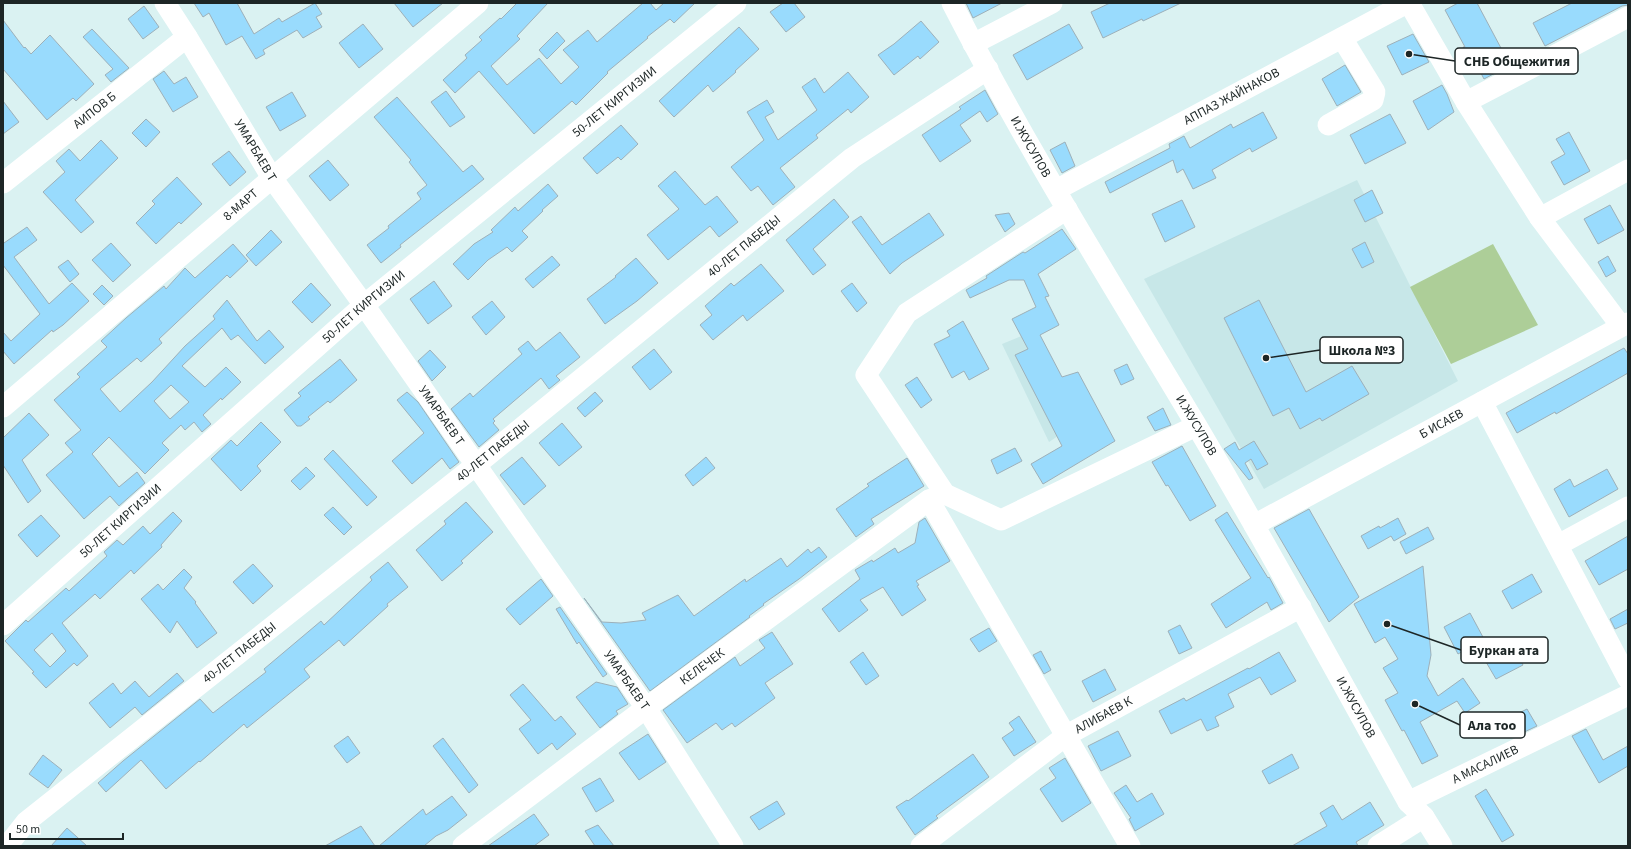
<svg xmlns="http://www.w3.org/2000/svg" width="1631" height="849" font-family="'Source Sans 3',sans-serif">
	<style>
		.built { fill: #c7e7e8 }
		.green { fill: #adce98 }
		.building { fill: #99dbfd; stroke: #9db0b9; fill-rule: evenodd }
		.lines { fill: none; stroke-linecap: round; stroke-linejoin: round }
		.minor { stroke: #fff; stroke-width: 21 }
		.labels { text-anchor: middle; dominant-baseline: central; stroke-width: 3; stroke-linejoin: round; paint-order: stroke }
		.street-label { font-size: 13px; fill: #1d2626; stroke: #fff }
		.leader { fill: none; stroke: #1d2626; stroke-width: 1.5 }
		.callout-dot { fill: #1d2626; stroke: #fff; stroke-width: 1.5 }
		.callout { fill: #fff; stroke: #1d2626; stroke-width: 1.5 }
		.callout-label { font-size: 14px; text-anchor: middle; font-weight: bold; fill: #1d2626 }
	</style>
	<rect width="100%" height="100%" fill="#daf2f2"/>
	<path class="built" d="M1357,180L1458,381L1264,489L1144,279Z
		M1031,332L1080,421L1049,442L1002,344Z"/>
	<path class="green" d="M1493,244L1538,325L1451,364L1410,287Z"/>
	<path class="building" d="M194,3H237L254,34L279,18L282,22L315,3L322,14L316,17L322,27L303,38L297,30L263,50L265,54L256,59L242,36L226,45L209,13L203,17Z
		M394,3H443L413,27Z
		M517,3H548L517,36L520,39L491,66L507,85L539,58L561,84L579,67L563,50L588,30L597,42L643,3H650L656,10L664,3H695L674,23L670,19L647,37L648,38L607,72L608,73L576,105L572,101L534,134L479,71L455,93L443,80L467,58L465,55L482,40L479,37L500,18L501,19Z
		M783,3H794L805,17L786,32L770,12Z
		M966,3H1002L973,18Z
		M1110,3H1181L1143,21L1142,19L1103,38L1091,12Z
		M1458,3H1477L1510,65L1484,79L1472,56L1468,58L1463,47H1465L1445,10Z
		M1572,3H1628V5L1622,6L1545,46L1533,23Z
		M144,6L159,27L143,39L128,19Z
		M3,20L24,48L25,47L31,54L50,35L94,84L76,101L73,98L47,120L3,69Z
		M921,21L939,42L920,59L918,56L894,75L878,55L894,44Z
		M363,24L383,49L359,68L339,43Z
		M1069,24L1083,48L1027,80L1013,55Z
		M739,27L759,49L735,71L736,72L713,92L708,85L674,117L659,101Z
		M92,29L129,68L111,82L105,75L113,69L83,37Z
		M557,32L565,41L547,59L539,50Z
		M1413,34L1429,62L1402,75L1387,46Z
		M1345,65L1361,92L1337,106L1322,79Z
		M164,71L174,84L186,77L198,97L173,112L153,79Z
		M848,72L869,97L851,113L848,109L816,135L818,138L780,168L795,187L773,205L758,186L751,191L731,167L764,140L747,112L767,100L774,112L765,117L778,140L817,110L802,87L815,78L824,93Z
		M1442,85L1447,94L1454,112L1428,130L1413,101Z
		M985,90L998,114L987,122L980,111L960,125L971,141L940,162L922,135L961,109L959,107Z
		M446,91L465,117L450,127L431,102Z
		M292,92L306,116L280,131L266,107Z
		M397,97L463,172L472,165L484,179L400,245L401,247L381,263L367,245L389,228L388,226L421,199L417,193L427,185L409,162L411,160L374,117Z
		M3,101L19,122L3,134Z
		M1263,112L1277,138L1252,152L1250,148L1212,170L1216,178L1193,189L1183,169L1177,173L1173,160L1110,193L1105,182L1170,148L1169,144L1184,136L1190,148L1231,124L1233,128Z
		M1390,114L1406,143L1365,164L1350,135Z
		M146,119L160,132L146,147L132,133Z
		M621,125L638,144L621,160L618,157L597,174L583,158Z
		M1569,132L1590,171L1564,185L1551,162L1565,154L1556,139Z
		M101,140L118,158L75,200L94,222L81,233L43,192L65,172L56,161L69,149L80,161Z
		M1065,142L1075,166L1062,173L1050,150Z
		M229,151L246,172L230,186L212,164Z
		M328,160L349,185L330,201L309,176Z
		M675,171L705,205L717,196L738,222L719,237L710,226L668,260L647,235L679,209L658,186Z
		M177,177L202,204L181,224L179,222L156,244L136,223L155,204L152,201Z
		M548,184L558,196L542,210L543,211L522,231L528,237L512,252L507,247L488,260L468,280L453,264L474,244L493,232L491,230L515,207L518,211Z
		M1372,190L1383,213L1365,222L1354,200Z
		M834,199L849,217L813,249L826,265L813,275L786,240Z
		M1182,200L1195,227L1165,242L1152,214Z
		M1610,205L1624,230L1598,244L1584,219Z
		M929,213L944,235L902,263L890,274L852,222L861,216L882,245Z
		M1009,213L1015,224L1005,232L995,215Z
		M27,227L37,240L14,257L49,304L72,283L89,301L63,325L53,332L52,330L14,364L3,351V332L11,341L40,314L3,265V241L4,243Z
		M1062,229L1076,249L1038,274L1049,296L1045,297L1059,325L1040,335L1062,377L1078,372L1115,441L1043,484L1031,464L1062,446L1015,355L1028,349L1012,319L1036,307L1024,280H1009L970,298L966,290L987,278L986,276L1023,252L1025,253Z
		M271,230L282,242L256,266L246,255Z
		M1365,242L1374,262L1362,268L1352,249Z
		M111,243L131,265L113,282L92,260Z
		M233,244L248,261L230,278L227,275L159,339L162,343L141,362L137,358L100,389L120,412L152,382L185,346L215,319L213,316L227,300L257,341L269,330L284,347L265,364L238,335L231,340L222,328L182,366L205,387L226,367L241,382L222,400L221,398L203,415L211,424L202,432L194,422L185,430L181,425L162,443L169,450L145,474L109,437L92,454L119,487L137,472L145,483L119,506L110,496L84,519L46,475L73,452L65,443L81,430L54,400L80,377L77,374L107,347L101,341L126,318L164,286L166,289L185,268L195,278ZM171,385L189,402L170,419L154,401Z
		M552,256L560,265L533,288L525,279Z
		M1608,256L1616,271L1606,277L1598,262Z
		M636,258L658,283L637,301L605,324L587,299L616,277L615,276Z
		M68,260L79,274L70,282L58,267Z
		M761,264L784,291L747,321L743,315L713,340L700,325L712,315L705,306L731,283L734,286Z
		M434,281L452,306L428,324L410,299Z
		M311,283L331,305L312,323L292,302Z
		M852,283L867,303L857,312L841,291Z
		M102,285L113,296L104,305L93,294Z
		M1259,300L1306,392L1352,366L1369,394L1322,421L1320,418L1300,429L1289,408L1273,416L1224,318Z
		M492,301L505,317L486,335L472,317Z
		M963,321L989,369L969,380L964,371L952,378L934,344L950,336L947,331Z
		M560,332L580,357L556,376L560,380L549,389L541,378L493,419L495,421L493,423L499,430L479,447L451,409L470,393L473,397L522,354L518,349L528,341L536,351Z
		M1624,348L1628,354V373L1556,414L1555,412L1517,433L1506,413Z
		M654,349L672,372L650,390L632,367Z
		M430,350L446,367L432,381L418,361Z
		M340,359L357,380L330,403L328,401L308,417L310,419L301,426H297L284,410L301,396L298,393Z
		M1127,364L1134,379L1121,385L1114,370Z
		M917,377L932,400L921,408L905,385Z
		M407,392L418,402L459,462L450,469L442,458L412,484L392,461L424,433L397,400Z
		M595,392L603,401L585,417L577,408Z
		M1163,408L1171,425L1155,431L1147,417Z
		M29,413L49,435L22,460L41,491L28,503L3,465V438Z
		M261,422L281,442L257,466L261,471L241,491L211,459L231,440L237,446Z
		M562,423L582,447L559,466L539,443Z
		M1254,441L1268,464L1257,470L1251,459L1245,463L1253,478L1249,480L1224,449L1235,442L1239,450Z
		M1182,446L1216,506L1190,521L1168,485L1166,486L1152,462Z
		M1015,448L1022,461L997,474L991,460Z
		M333,450L377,497L367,506L324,459Z
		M522,457L546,486L524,505L500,475Z
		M706,457L715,468L693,486L685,475Z
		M907,458L924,486L871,519L874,524L856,537L836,509L869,486L867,484Z
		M306,467L315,476L300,490L291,481Z
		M1607,469L1618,489L1569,517L1554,489L1570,479L1574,487Z
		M466,502L493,532L461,561L463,563L442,581L416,550L446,524L444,521Z
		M333,507L352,527L344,535L324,515Z
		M1309,509L1359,597L1329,622L1274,528Z
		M173,512L182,521L161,545L162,547L134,574L131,570L100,599L95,594L62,623L88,656L77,666L74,663L46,688L32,673L34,672L5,641L26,620L28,622L66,588L69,591L107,556L104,552L117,540L123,545L143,526L150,534ZM52,633L66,651L50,667L34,650Z
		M1227,512L1268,578L1269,577L1283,603L1271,610L1267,602L1226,628L1211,604L1251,578L1215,520Z
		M41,515L60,536L37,557L18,535Z
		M925,518L950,561L916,581L919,585L917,586L926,600L902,616L883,587L860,600L868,610L839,632L822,609L860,579L855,570L872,560L873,562L895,548L898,553L915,543L919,522Z
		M1398,518L1406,534L1394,541L1391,536L1368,549L1361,536L1379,526L1380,528Z
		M1428,527L1434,539L1406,554L1400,542Z
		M1628,536V569L1599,585L1585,561Z
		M819,547L827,557L799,579L763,604L764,605L749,616L750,617L650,691L584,598L602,622L621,623L646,620L642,613L678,595L694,616L745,579L746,582L781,558L787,567L808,549L811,553Z
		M388,562L408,587L387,604L388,606L344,646L339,640L304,669L310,677L247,728L244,724L200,762L199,761L166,789L141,760L106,792L98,783L123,761L200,699L213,713L266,672L264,669L321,621L324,625L372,580L370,577Z
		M253,564L273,586L253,604L233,582Z
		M1423,566L1431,655L1427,676L1438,696L1463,678L1480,703L1465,713L1457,701L1420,722L1438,756L1422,764L1404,730L1402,731L1385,700L1398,693L1383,668L1398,659L1385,637L1375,643L1354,604Z
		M184,569L192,577L184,588L196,602L195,603L217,633L197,648L177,621L170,633L141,599L158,584L163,590Z
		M1532,574L1542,592L1512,609L1502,591Z
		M541,579L553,596L520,625L506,609Z
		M560,607L607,674L603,677L579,642L577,644L556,609Z
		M1628,609V623L1615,629L1610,619Z
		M1470,613L1484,639L1458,654L1444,627Z
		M1180,625L1192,648L1179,654L1168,631Z
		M989,628L997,641L979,652L970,639Z
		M772,632L793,664L765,683L775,698L735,727L732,723L722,730L716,723L687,743L663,710L735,657L740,666L765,648L759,640Z
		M1512,644L1523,665L1496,679L1486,662Z
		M1041,651L1051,670L1044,674L1033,655Z
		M863,652L879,676L866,685L850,662Z
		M1279,652L1296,681L1271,695L1260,677L1228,694L1234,707L1215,717L1219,726L1207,731L1201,719L1171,734L1159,711L1184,698L1186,701L1248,668L1249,669Z
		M1105,669L1116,690L1093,702L1082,681Z
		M177,673L184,681L142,715L135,707L110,728L89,703L113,683L121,694L135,681L149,697Z
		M596,682L617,687L628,704L616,711L618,714L600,728L576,697Z
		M523,684L555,721L561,716L576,734L557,750L552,743L538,754L519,729L531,720L510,695Z
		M1527,709L1537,726L1518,735L1509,718Z
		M1019,716L1036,742L1014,756L1002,738L1014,730L1009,723Z
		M1586,729L1603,760L1628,746V766L1599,783L1572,736Z
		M1118,731L1131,756L1101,771L1088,746Z
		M648,734L666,762L639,780L619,753Z
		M348,736L360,753L347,763L334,746Z
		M443,738L478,785L469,793L433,746Z
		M973,754L989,777L936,816L938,818L915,835L896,807L907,800L908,801Z
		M1292,754L1299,768L1269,784L1262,771Z
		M43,755L62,770L48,788L29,774Z
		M1065,758L1091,803L1062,822L1040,789L1056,778L1049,768Z
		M600,778L614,801L596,812L582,788Z
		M1126,785L1137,802L1152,793L1164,814L1135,831L1129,819L1131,818L1114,793Z
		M1486,789L1514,835L1502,842L1475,796Z
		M452,796L467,815L448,830L436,836L424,846H379L423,809L426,815Z
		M777,801L785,814L759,830L750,817Z
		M1370,802L1384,825L1356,842L1358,846H1292L1327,826L1320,813L1333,805L1342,820Z
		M534,814L549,835L534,846H488Z
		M598,825L614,846H595L585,831Z
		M361,826L375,846H325Z
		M67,828L87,846H51Z"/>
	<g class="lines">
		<g class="minor">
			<path id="s1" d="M165,3L187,37L272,178L364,305L646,708L733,846"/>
			<path id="s2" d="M952,3C1026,147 1112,284 1195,423C1269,548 1338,675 1408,802L1424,817L1442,846"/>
			<path d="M1409,3L1466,102L1540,218L1621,326"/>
			<path d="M973,44L1052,3"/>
			<path d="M1466,102L1628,17"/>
			<path d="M1328,125L1373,100L1375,92L1342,38"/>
			<path id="s3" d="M3,183L187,37"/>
			<path id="s4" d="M1056,190L1407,3"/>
			<path d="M1067,209L907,313L866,375L945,494L1001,520L1196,426"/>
			<path d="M1540,218L1628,170"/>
			<path d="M1482,402L1628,679"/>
			<path id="s5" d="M3,407L478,3"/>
			<path d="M929,500L1130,846"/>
			<path id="s6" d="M1254,525L1628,323"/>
			<path d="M1558,545L1628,507"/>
			<path id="s7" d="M3,625L364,305L736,3"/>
			<path id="s8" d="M1408,802L1628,695"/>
			<path id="s9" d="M7,846L26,822L476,465L852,158L988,69"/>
			<path id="s10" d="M463,846L646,708L929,500L945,494"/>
			<path id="s11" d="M921,846L1067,735L1301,607"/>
			<path d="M1378,846L1424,817"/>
		</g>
	</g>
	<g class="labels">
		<g class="street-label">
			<text stroke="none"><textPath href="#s4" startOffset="199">АППАЗ ЖАЙНАКОВ</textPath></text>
			<text stroke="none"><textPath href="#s7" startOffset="805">50-ЛЕТ КИРГИЗИИ</textPath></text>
			<text stroke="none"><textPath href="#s3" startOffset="117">АИПОВ Б</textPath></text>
			<text stroke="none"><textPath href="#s2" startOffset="164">И.ЖУСУПОВ</textPath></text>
			<text stroke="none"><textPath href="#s1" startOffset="173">УМАРБАЕВ Т</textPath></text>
			<text stroke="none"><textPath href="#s5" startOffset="312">8-МАРТ</textPath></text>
			<text stroke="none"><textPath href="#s9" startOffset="951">40-ЛЕТ ПАБЕДЫ</textPath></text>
			<text stroke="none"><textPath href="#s7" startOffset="481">50-ЛЕТ КИРГИЗИИ</textPath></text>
			<text stroke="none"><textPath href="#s1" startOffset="497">УМАРБАЕВ Т</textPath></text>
			<text stroke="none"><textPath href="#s6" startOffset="213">Б ИСАЕВ</textPath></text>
			<text stroke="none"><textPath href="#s2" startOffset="488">И.ЖУСУПОВ</textPath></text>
			<text stroke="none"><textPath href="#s9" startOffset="627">40-ЛЕТ ПАБЕДЫ</textPath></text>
			<text stroke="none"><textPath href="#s7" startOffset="157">50-ЛЕТ КИРГИЗИИ</textPath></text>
			<text stroke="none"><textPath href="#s9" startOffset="303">40-ЛЕТ ПАБЕДЫ</textPath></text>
			<text stroke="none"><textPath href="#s10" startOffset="299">КЕЛЕЧЕК</textPath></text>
			<text stroke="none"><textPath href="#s1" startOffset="820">УМАРБАЕВ Т</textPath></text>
			<text stroke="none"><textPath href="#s2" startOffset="812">И.ЖУСУПОВ</textPath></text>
			<text stroke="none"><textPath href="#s11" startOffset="225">АЛИБАЕВ К</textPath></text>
			<text stroke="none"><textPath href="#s8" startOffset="86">А МАСАЛИЕВ</textPath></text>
		</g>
	</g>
	<path class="leader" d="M1409 54L1455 61M1266 358L1320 350M1387 624L1461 650M1415 704L1460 725"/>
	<g class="callout-dot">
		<circle cx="1409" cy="54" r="4"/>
		<circle cx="1266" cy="358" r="4"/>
		<circle cx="1387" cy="624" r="4"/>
		<circle cx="1415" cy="704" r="4"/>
	</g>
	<g class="callout">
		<rect x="1455" y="48" width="123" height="26" rx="4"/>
		<rect x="1320" y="337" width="83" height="26" rx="4"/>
		<rect x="1461" y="637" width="87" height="26" rx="4"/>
		<rect x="1460" y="712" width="65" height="26" rx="4"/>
	</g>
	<g class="callout-label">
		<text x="1517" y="66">СНБ Общежития</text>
		<text x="1362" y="355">Школа №3</text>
		<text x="1504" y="655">Буркан ата</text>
		<text x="1492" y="730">Ала тоо</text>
	</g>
	<rect width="1631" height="849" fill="none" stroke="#1d2626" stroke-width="8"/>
	<path d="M10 833v6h113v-6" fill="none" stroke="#1d2626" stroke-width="2"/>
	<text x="16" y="833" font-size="12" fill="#1d2626" stroke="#ffffff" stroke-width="3" paint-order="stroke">50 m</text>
</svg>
